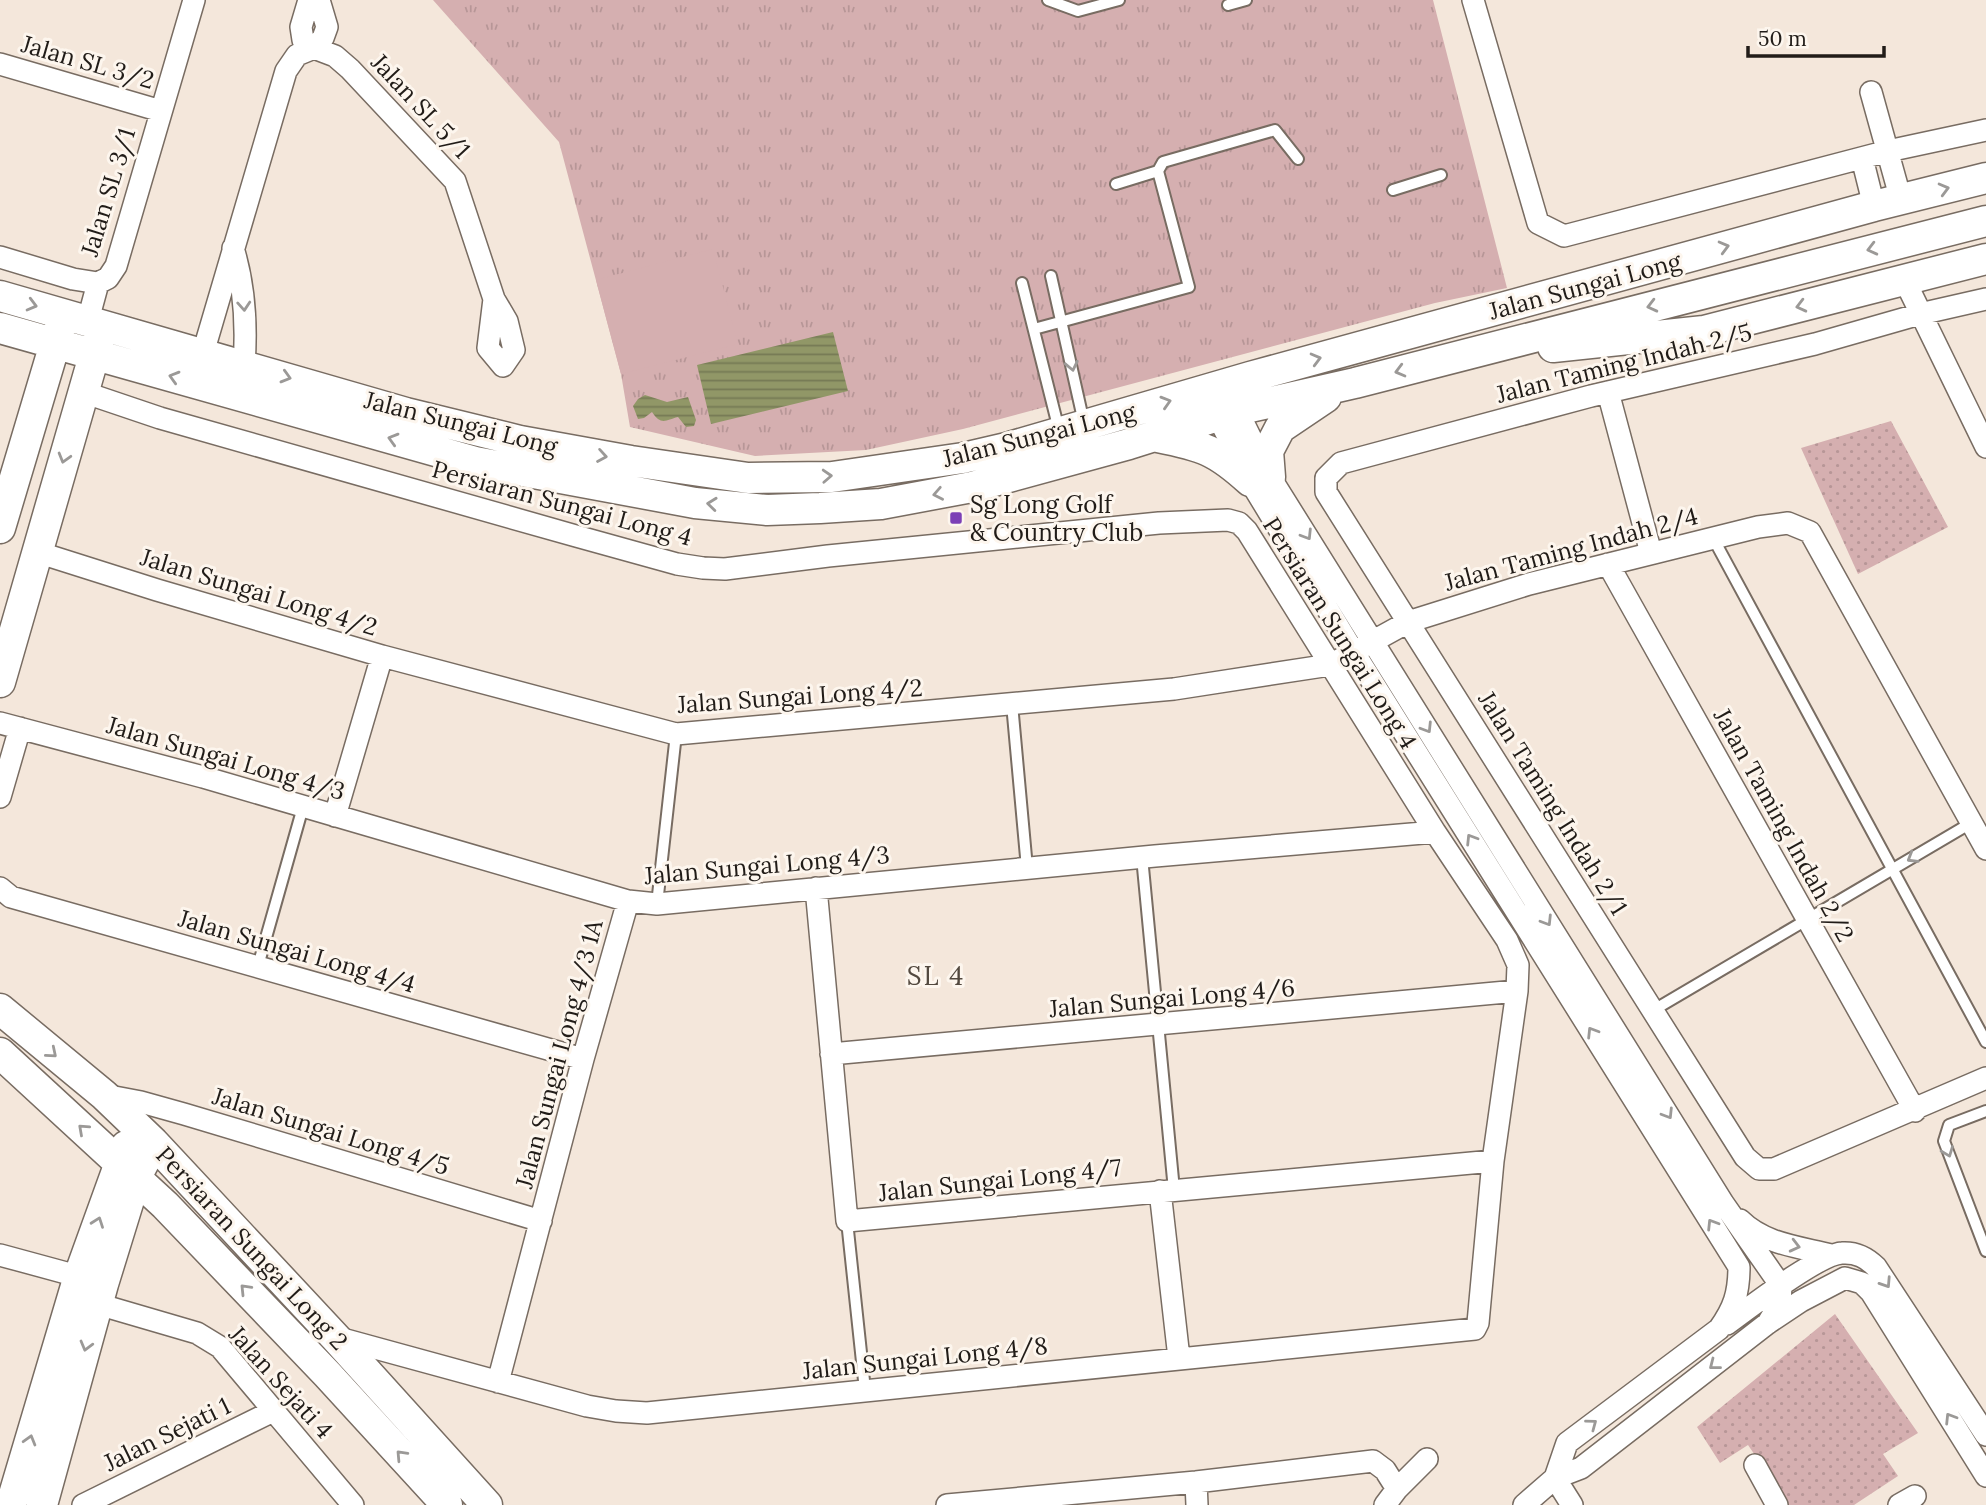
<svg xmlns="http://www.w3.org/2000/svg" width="1986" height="1505" font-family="Lora,serif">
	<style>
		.grass { fill: url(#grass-tufts) }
		.park { fill: url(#park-dots) }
		.garden { fill: #d5afb0 }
		.water { fill: url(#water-rules) }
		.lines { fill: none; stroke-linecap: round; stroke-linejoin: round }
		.lane-casing { stroke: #786c62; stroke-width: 14 }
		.street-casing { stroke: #786c62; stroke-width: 24 }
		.secondary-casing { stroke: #786c62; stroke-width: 33 }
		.lane { stroke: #fff; stroke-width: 10 }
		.street { stroke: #fff; stroke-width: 21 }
		.secondary { stroke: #fff; stroke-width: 30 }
		.oneway { stroke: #9b9997 }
		.poi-dot { fill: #7c40b6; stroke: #fdf6ee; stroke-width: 2.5 }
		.labels { text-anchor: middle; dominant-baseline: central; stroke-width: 6; stroke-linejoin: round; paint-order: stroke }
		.street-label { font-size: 24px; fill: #211c18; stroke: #fdf6ee }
		.poi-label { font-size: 24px; fill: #211c18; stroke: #fdf6ee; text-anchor: start }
		.neighbourhood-label { font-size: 26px; letter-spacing: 2px; fill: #53493f; stroke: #fdf6ee }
	</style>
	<defs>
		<pattern id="grass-tufts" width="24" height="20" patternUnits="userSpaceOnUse" patternTransform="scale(1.75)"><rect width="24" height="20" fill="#d5afb0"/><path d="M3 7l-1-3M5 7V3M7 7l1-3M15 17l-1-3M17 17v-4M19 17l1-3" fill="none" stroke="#b79697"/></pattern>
		<pattern id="park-dots" width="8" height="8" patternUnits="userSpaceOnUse" patternTransform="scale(1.75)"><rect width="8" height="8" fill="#d5afb0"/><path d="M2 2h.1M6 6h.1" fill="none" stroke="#b79697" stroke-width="1.8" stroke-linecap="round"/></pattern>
		<pattern id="water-rules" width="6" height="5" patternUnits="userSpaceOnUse" patternTransform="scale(1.75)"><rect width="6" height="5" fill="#919767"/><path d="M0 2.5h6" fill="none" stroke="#767a54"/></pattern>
	</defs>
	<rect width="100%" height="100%" fill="#f4e7db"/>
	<path class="grass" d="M433,0H1433L1507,288L1435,303L963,429L866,450L755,456L630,427L621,374L559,142Z"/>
	<path class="park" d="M1891,421L1948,527L1858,574L1801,448Z
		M1835,1314L1918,1433L1883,1454L1898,1476L1854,1505H1789L1748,1445L1720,1463L1697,1427Z"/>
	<path class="garden" d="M713,249L738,344L621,374L596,280Z"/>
	<path class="water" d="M833,332L848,391L711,424L697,365Z
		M645,395L667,402L688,397L696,420L694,426L686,427L678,417C666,420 661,426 652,412L644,418L638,419L633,406L638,399Z"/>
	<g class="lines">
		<defs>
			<path id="lane" d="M1048,0L1078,11L1119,0
				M1228,5L1246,0
				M1158,171L1163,162L1275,130L1298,159
				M1393,190L1441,175
				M1051,276L1084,423
				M1022,283L1059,430
				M1034,329L1189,287L1158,171L1116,184
				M1713,538L1986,1042
				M1012,704L1027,868
				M1142,857L1174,1190
				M657,904L676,734
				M258,966L303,807
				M1652,1011L1971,823
				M1986,1111L1949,1125L1944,1141L1986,1251
				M847,1221L865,1390"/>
			<path id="street" d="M309,0L301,27L303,40L314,48L335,56L350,69L455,181L494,299L507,321L514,350L503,366L488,348L494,299
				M1473,0L1538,223L1564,236L1888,151L1986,130
				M0,64L161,111
				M1871,92L1901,200
				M1862,158L1874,206
				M233,248C245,287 247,324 244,365
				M0,257L73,279L98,283
				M1905,281L1986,447
				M1986,299L1920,314L1815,344L1591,396L1341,463L1326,478V492L1745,1157L1759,1169H1774L1986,1078
				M88,320L98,283L108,278L116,266L194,0
				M203,353L286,71L297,55L314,48L323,38L327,27L319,0
				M83,392L160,418L576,536L677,564L703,568L725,569L828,556L1159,523L1228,520L1239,523L1247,531L1435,832L1507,940L1518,965L1517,991L1493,1161L1478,1323L1475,1329L647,1413L616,1411L587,1406L335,1337
				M1608,392L1651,553
				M1237,410L1270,477L1723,1203L1781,1286L1780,1303L1768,1323
				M1218,417L1253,486L1353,651L1739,1267C1739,1293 1734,1308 1719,1329L1567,1443L1555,1478
				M37,552L157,590L382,656L676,734L1174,689L1330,665L1408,622L1529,584L1758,527L1788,523L1810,532L1986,849
				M1608,564L1915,1111
				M0,723L203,777L628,901L657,904L1155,856L1435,832
				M0,797L20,728
				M335,816L382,656
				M0,888L11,897L583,1059
				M816,888L847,1221L1493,1161
				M831,1054L1517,991
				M104,1095L141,1102L184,1114L541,1221
				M1160,1191L1179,1358
				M1740,1220C1764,1244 1799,1247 1831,1255
				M0,1255L92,1280
				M84,1300L197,1333L220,1347L353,1505
				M1727,1324C1749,1308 1819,1254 1842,1253C1857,1252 1867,1258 1876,1267L1986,1435
				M498,1382L583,1059L628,901
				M1755,1465L1777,1505
				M1555,1478L1572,1505
				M1196,1482L1197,1505
				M1397,1489L1427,1459
				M83,1505L275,1410
				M947,1505L1196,1482L1373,1461L1385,1470L1397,1489L1385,1505
				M1524,1505L1555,1478L1581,1468L1768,1323L1801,1301L1845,1278L1862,1283L1871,1292L1986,1476
				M1899,1505L1915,1496"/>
			<path id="secondary" d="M0,296L406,413L520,441L631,461L748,478L832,477L963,458L1006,448L1250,377L1874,206L1986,178
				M0,328L475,462L695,503L767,510L820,508L881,504L972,487L1129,444L1237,410L1355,383L1986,221
				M1553,347L1704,331L1986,259
				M1158,437C1203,446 1216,450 1250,481
				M1270,477L1268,451L1280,428L1326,397
				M0,528L60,327
				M0,682L100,335
				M0,1009L104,1095L153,1142L335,1337L487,1505
				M0,1053L165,1205L327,1374L447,1505
				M11,1505L79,1276L126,1146
				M42,1505L103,1284L136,1177L144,1162"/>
		</defs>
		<use href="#lane" class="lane-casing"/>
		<use href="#street" class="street-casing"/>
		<use href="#secondary" class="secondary-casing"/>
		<use href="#lane" class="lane"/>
		<use href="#street" class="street"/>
		<use href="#secondary" class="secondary"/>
	</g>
	<defs><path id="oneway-chevron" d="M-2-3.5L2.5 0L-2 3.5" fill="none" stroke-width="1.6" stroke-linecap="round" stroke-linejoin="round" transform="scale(1.75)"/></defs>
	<g class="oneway">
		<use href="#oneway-chevron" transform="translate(1944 189) rotate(-15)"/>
		<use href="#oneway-chevron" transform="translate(1724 247) rotate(-15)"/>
		<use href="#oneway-chevron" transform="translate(1872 249) rotate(166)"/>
		<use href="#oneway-chevron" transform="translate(32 305) rotate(15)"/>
		<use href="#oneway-chevron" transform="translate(244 306) rotate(86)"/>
		<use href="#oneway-chevron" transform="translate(1652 306) rotate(166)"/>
		<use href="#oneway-chevron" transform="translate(1801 306) rotate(166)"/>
		<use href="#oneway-chevron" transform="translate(1316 359) rotate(-15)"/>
		<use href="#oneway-chevron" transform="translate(1072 366) rotate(78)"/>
		<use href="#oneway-chevron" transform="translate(1400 371) rotate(165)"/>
		<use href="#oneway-chevron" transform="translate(174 377) rotate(-164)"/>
		<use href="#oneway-chevron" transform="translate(286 377) rotate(16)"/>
		<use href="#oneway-chevron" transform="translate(1166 402) rotate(-17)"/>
		<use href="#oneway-chevron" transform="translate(393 439) rotate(-164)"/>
		<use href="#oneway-chevron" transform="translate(602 456) rotate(10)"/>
		<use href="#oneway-chevron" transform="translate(64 458) rotate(106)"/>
		<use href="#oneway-chevron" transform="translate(827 476) rotate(-3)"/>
		<use href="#oneway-chevron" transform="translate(938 494) rotate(169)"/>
		<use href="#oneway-chevron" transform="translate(712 504) rotate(-174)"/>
		<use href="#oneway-chevron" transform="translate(1307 535) rotate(58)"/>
		<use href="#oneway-chevron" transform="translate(1427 728) rotate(58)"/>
		<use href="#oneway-chevron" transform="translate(1471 839) rotate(-122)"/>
		<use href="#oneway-chevron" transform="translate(1912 858) rotate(149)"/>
		<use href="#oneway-chevron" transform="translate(1547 921) rotate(58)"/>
		<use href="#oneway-chevron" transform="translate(1592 1032) rotate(-122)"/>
		<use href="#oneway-chevron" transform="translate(52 1053) rotate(40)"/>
		<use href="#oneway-chevron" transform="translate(1668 1114) rotate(58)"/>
		<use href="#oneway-chevron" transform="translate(83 1129) rotate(-138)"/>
		<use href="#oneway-chevron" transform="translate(1948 1152) rotate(69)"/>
		<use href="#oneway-chevron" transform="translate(98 1222) rotate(-70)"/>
		<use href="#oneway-chevron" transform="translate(1712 1224) rotate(-122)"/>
		<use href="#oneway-chevron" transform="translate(1795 1246) rotate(14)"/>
		<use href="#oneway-chevron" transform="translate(1886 1283) rotate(57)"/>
		<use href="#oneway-chevron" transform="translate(245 1289) rotate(-134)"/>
		<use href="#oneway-chevron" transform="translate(86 1346) rotate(105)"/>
		<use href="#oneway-chevron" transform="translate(1714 1365) rotate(142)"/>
		<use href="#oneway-chevron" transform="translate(1950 1418) rotate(-122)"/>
		<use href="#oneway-chevron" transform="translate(1592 1424) rotate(-37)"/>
		<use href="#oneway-chevron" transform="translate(30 1440) rotate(-74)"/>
		<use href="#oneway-chevron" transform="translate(401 1455) rotate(-133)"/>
	</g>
	<rect class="poi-dot" x="949" y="511" width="14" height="14" rx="3.5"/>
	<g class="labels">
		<g class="street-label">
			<text transform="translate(88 62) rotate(16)">Jalan SL 3/2</text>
			<text transform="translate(421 106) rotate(47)">Jalan SL 5/1</text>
			<text transform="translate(108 192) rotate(-73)">Jalan SL 3/1</text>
			<text transform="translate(1585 286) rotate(-15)">Jalan Sungai Long</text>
			<text transform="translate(1624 363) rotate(-14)">Jalan Taming Indah 2/5</text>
			<text transform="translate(461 423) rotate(14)">Jalan Sungai Long</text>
			<text transform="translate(1039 435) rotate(-14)">Jalan Sungai Long</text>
			<text transform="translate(562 503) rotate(15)">Persiaran Sungai Long 4</text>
			<text transform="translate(1571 549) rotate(-15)">Jalan Taming Indah 2/4</text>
			<text transform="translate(259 592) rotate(17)">Jalan Sungai Long 4/2</text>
			<text transform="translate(1340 633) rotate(58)">Persiaran Sungai Long 4</text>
			<text transform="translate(800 696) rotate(-4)">Jalan Sungai Long 4/2</text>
			<text transform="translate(226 758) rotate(16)">Jalan Sungai Long 4/3</text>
			<text transform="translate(1553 803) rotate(58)">Jalan Taming Indah 2/1</text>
			<text transform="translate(1784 825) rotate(61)">Jalan Taming Indah 2/2</text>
			<text transform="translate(767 865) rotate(-5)">Jalan Sungai Long 4/3</text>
			<text transform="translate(297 951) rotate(16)">Jalan Sungai Long 4/4</text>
			<text transform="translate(1172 998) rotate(-5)">Jalan Sungai Long 4/6</text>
			<text transform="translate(559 1054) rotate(-75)">Jalan Sungai Long 4/3 1A</text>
			<text transform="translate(331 1131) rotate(17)">Jalan Sungai Long 4/5</text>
			<text transform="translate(1000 1180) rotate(-6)">Jalan Sungai Long 4/7</text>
			<text transform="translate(252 1248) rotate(47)">Persiaran Sungai Long 2</text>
			<text transform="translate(925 1358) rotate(-6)">Jalan Sungai Long 4/8</text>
			<text transform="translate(281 1382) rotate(48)">Jalan Sejati 4</text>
			<text transform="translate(167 1434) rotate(-26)">Jalan Sejati 1</text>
		</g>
		<g class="poi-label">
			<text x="970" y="504">Sg Long Golf<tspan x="970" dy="28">&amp; Country Club</tspan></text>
		</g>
		<g class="neighbourhood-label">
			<text x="936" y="975">SL 4</text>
		</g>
	</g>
	<path d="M1748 46v10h136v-10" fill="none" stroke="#211c18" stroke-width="3.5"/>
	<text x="1758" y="46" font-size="21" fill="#211c18" stroke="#fdf6ee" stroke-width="5" paint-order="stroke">50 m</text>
</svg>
